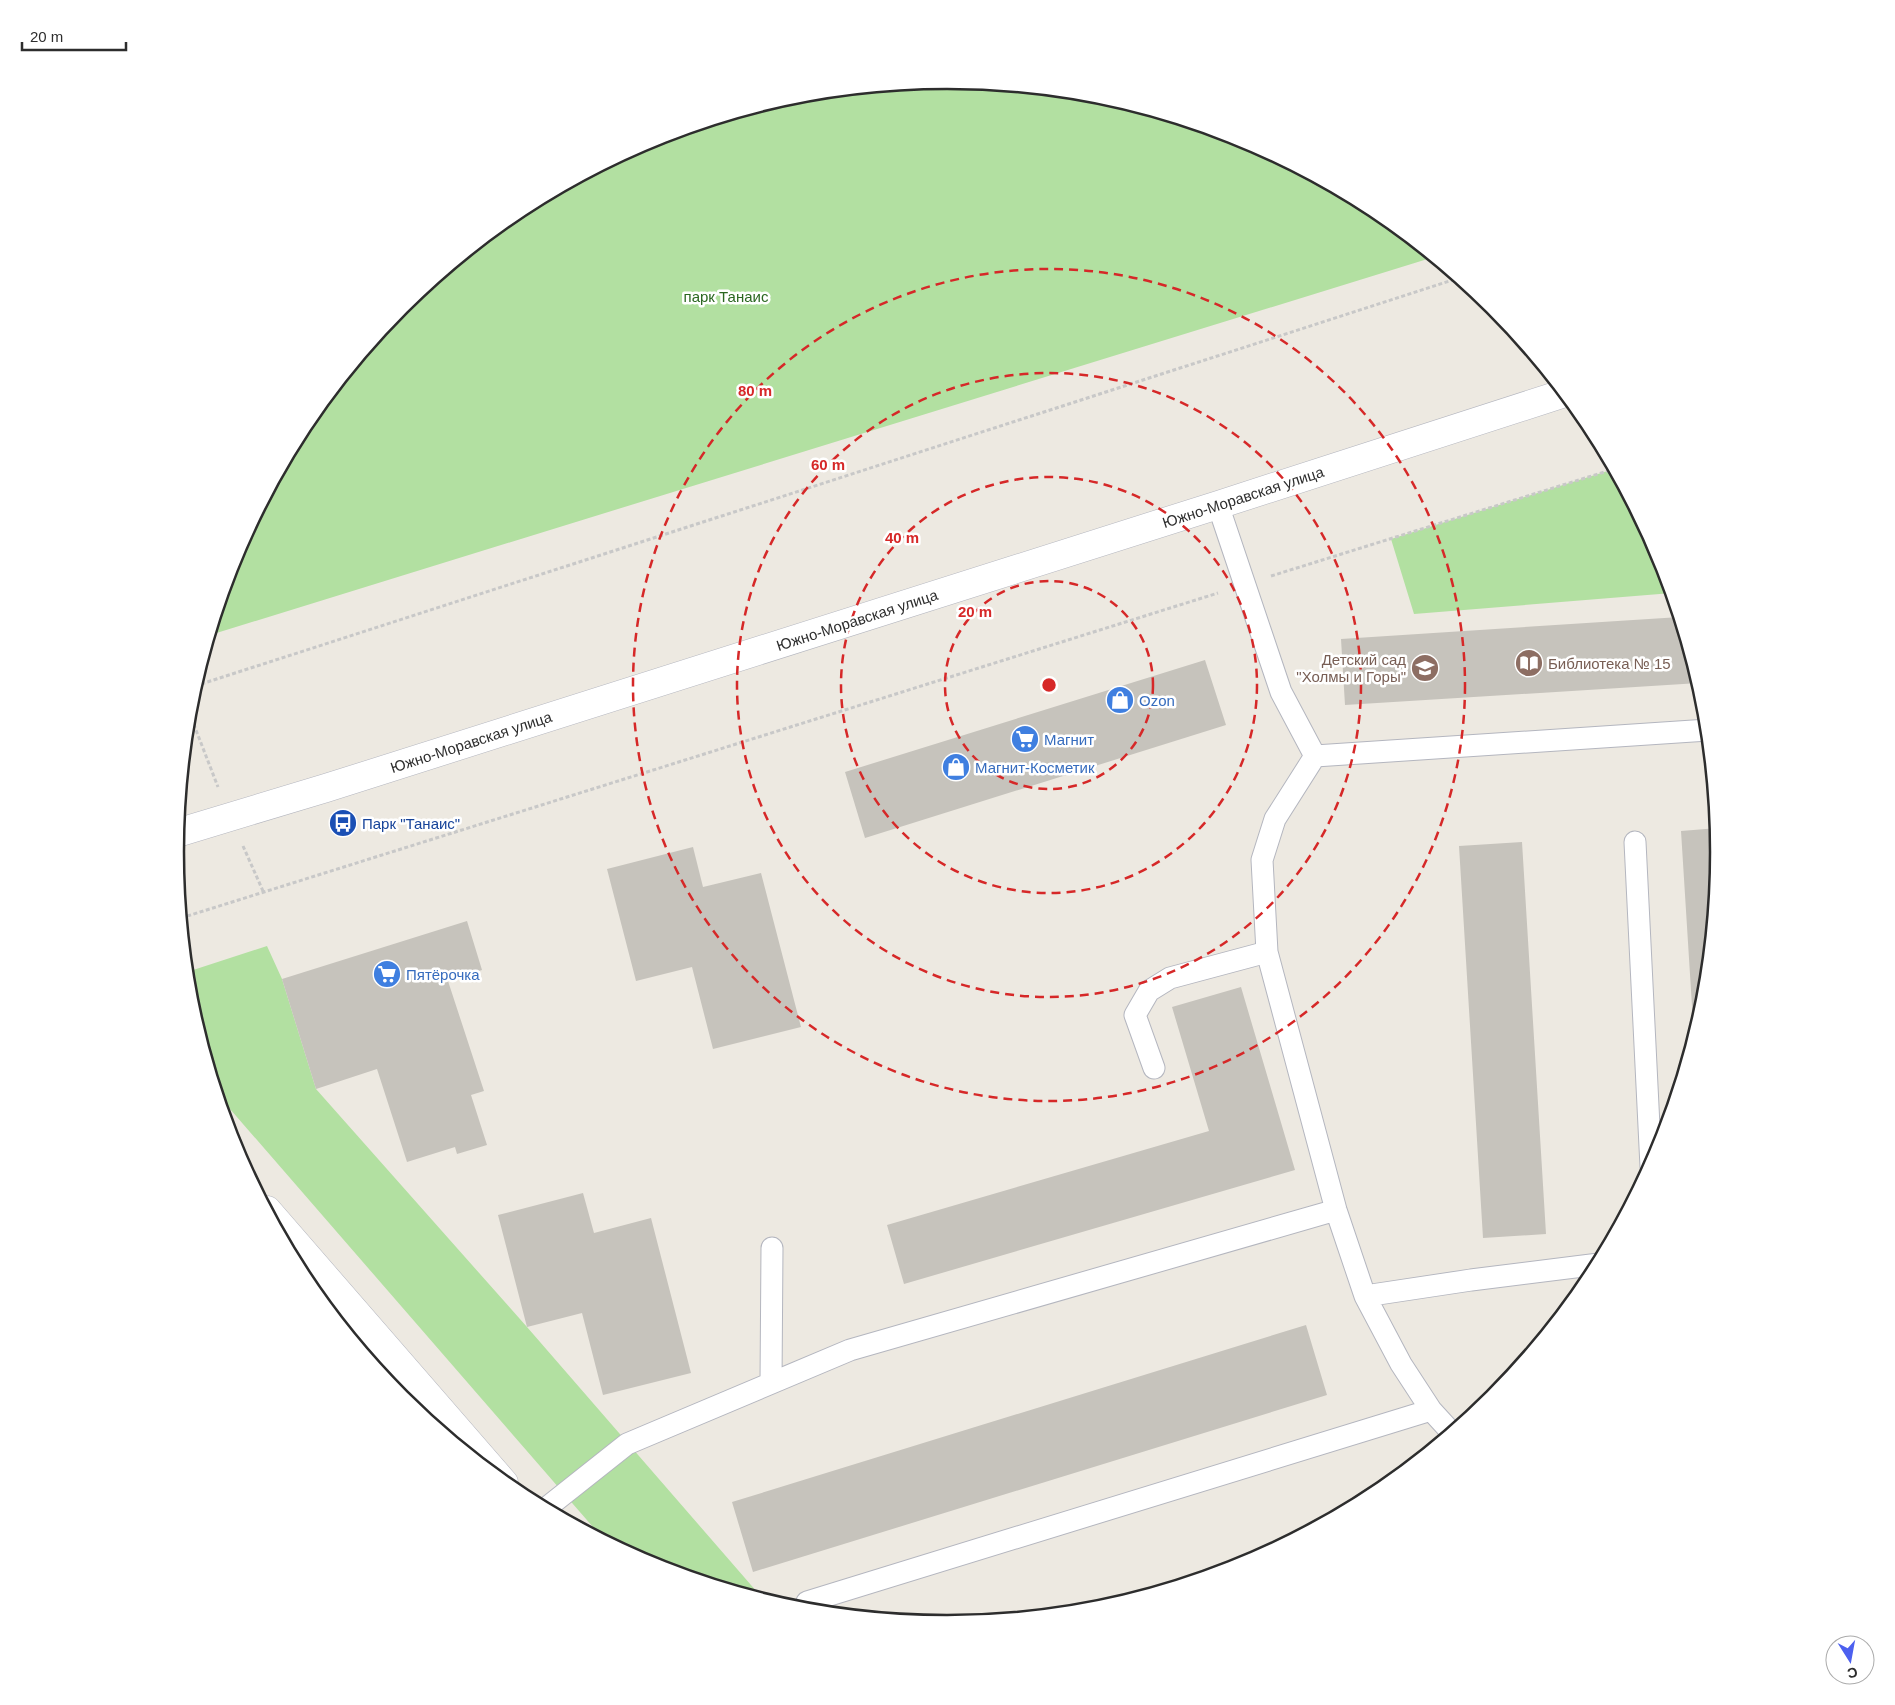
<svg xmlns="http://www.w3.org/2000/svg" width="1895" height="1705" font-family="Helvetica,sans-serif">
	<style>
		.green { fill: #b2e0a1 }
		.building { fill: #c6c3bc }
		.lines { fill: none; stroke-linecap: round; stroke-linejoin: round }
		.lane-casing { stroke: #b4b6bf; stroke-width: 23 }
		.secondary-casing { stroke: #b4b6bf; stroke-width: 29 }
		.path { stroke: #c8c8c8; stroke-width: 3; stroke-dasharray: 4 2.5; stroke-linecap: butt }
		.lane { stroke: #fff; stroke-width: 21 }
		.secondary { stroke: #fff; stroke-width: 28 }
		.ring { fill: none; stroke: #d62828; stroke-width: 2.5; stroke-dasharray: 9 6 }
		.labels { text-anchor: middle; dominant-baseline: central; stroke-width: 5; stroke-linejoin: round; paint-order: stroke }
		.park-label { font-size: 15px; fill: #2a6720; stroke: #fff }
		.street-label { font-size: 15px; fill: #2d2d2d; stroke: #fff }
		.education-label { font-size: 15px; fill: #785e54; stroke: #fff; text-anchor: end }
		.shop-label { font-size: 15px; fill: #366cbe; stroke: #fff; text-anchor: start }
		.transit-label { font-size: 15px; fill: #164399; stroke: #fff; text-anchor: start }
		.rim { fill: none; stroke: #2d2d2d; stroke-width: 2.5 }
		.centre { fill: #d62828; stroke: #fff; stroke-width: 2.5 }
		.ring-label { font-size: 15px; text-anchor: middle; font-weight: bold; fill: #d62828; stroke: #fff; stroke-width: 5; stroke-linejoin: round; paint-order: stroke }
	</style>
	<rect width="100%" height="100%" fill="#ede9e1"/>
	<path class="green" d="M948,80L1098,95L1243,139L1377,210L1434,257L210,635L234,557L305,423L401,306L519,210L652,139L797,95Z
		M1614,469L1661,557L1672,593L1414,614L1391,539Z
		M267,946L282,979L316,1089L527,1327L764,1600L652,1566L606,1542L217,1094L190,1003L187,972Z"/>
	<path class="building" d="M1680,617L1699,683L1345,705L1341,639Z
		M1205,660L1226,725L865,838L845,772Z
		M1718,828L1720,853L1705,1003L1694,1038L1681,831Z
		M1522,842L1546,1234L1483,1238L1459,846Z
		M693,847L703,887L761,873L801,1027L713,1049L692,967L636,981L607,869Z
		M467,921L482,970L448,981L484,1091L471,1095L487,1145L457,1154L455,1147L407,1162L377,1069L316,1089L282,979Z
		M1241,987L1295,1170L904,1284L887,1225L1209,1131L1172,1007Z
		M583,1193L594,1233L651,1218L691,1373L603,1395L582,1313L527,1327L498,1215Z
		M1306,1325L1327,1395L753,1572L732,1502Z"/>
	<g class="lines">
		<defs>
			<path id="lane" d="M1218,505L1281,692L1315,756L1275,819L1262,860L1267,952L1336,1210L1365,1296L1401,1364L1431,1410L1452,1433
				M1315,756L1708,730
				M1635,842L1651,1167
				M1154,1068L1135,1015L1149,991L1170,978L1267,952
				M1365,1296L1471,1280L1599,1264
				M771,1383L772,1248
				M545,1509L627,1444L850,1350L1336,1210
				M807,1602L1431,1410"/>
			<path id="secondary" d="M177,833L326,788L1218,505L1565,393
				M267,1210L504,1483"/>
		</defs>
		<use href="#lane" class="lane-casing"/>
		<use href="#secondary" class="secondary-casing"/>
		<path class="path" d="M1271,576L1614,469
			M195,686L1459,278
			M189,712L218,787
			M243,846L263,891
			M181,918L1218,593"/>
		<use href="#lane" class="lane"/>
		<use href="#secondary" class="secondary"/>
	</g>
	<g class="ring">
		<circle cx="1049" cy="685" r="104"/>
		<circle cx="1049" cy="685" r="208"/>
		<circle cx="1049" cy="685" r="312"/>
		<circle cx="1049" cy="685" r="416"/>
	</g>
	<defs>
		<symbol id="library-disc" viewBox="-11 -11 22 22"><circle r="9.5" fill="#8d6e63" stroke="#fff"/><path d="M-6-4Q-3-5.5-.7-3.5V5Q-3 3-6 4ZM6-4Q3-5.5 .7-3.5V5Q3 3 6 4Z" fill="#fff"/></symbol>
		<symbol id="school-disc" viewBox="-11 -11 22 22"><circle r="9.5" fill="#8d6e63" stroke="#fff"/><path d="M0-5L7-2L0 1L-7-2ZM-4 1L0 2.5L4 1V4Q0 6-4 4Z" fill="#fff"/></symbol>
		<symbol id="shop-disc" viewBox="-11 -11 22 22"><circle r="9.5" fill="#3f7fe0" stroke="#fff"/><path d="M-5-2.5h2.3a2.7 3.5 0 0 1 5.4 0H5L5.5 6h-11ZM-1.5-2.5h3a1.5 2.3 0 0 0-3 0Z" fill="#fff"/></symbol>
		<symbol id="supermarket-disc" viewBox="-11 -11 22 22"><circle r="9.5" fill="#3f7fe0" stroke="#fff"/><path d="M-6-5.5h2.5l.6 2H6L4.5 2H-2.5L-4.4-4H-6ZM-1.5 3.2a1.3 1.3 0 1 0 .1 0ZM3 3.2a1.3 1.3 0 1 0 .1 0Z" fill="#fff"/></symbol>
		<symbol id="bus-disc" viewBox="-11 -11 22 22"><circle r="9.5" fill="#1a4fb4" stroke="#fff"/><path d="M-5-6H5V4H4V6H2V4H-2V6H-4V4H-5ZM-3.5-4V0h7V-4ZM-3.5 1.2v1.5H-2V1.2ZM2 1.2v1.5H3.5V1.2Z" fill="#fff"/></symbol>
	</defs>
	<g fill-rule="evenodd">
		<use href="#library-disc" x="1513" y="647" width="32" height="32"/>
		<use href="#school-disc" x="1409" y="652" width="32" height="32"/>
		<use href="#shop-disc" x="1104" y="684" width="32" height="32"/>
		<use href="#supermarket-disc" x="1009" y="723" width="32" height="32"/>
		<use href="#shop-disc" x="940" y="751" width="32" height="32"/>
		<use href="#bus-disc" x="327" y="807" width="32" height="32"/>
		<use href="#supermarket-disc" x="371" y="958" width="32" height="32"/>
	</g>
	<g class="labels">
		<g class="park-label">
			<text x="726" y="296">парк Танаис</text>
		</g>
		<g class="street-label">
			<text transform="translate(1243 497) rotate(-18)">Южно-Моравская улица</text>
			<text transform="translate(857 620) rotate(-18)">Южно-Моравская улица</text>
			<text transform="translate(471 742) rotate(-18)">Южно-Моравская улица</text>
		</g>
		<g class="education-label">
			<text x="1406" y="659">Детский сад<tspan x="1406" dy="17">"Холмы и Горы"</tspan></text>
			<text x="1548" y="663" text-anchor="start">Библиотека № 15</text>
		</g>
		<g class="shop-label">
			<text x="1139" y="700">Ozon</text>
			<text x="1044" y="739">Магнит</text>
			<text x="975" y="767">Магнит-Косметик</text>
			<text x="406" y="974">Пятёрочка</text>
		</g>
		<g class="transit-label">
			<text x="362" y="823">Парк "Танаис"</text>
		</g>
	</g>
	<path d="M0 0H1895V1705H0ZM184 852a763 763 0 1 1 1526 0a763 763 0 1 1-1526 0Z" fill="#fff" fill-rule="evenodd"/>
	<path class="rim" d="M184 852a763 763 0 1 1 1526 0a763 763 0 1 1-1526 0Z"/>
	<circle cx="1049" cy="685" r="8" class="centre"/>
	<g class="ring-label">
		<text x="755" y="396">80 m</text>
		<text x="828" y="470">60 m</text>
		<text x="902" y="543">40 m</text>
		<text x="975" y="617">20 m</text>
	</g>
	<g transform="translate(1850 1660) rotate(169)"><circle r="24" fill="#ffffff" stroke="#ababab"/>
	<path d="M0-4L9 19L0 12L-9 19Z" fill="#4c60ef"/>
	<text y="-8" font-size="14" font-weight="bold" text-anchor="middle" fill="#2d2d2d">С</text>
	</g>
	<path d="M22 42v8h104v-8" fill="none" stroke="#2d2d2d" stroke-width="2.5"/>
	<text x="30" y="42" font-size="15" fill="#2d2d2d" stroke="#ffffff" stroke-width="4" paint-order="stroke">20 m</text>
</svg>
